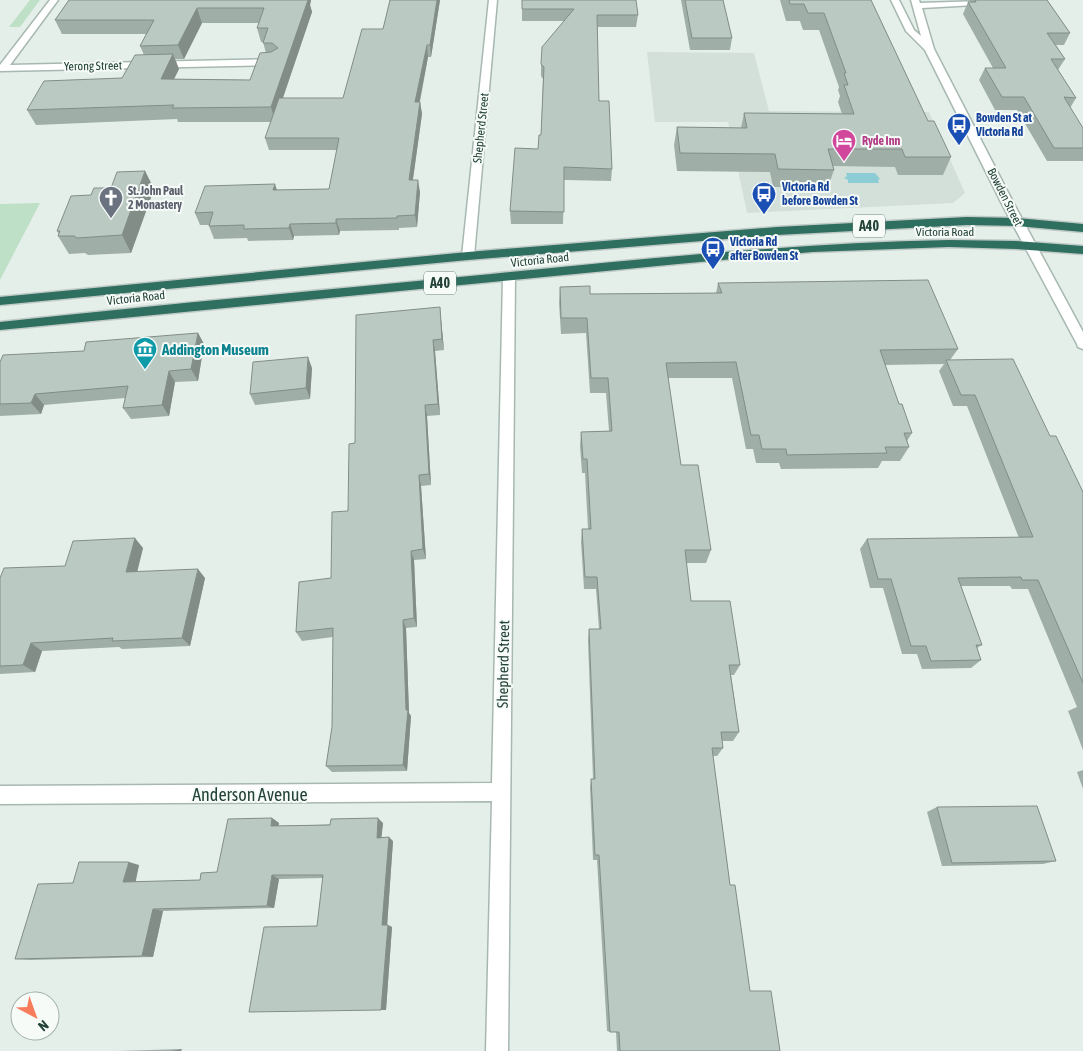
<svg xmlns="http://www.w3.org/2000/svg" width="1083" height="1051" font-family="'Asap Condensed',sans-serif">
	<style>
		.built { fill: #d3dfd9 }
		.green { fill: #bee0c6 }
		.water { fill: #8ccdd5 }
		.lines { fill: none; stroke-linecap: round; stroke-linejoin: round }
		.minor-casing { stroke: #a7b8b1; stroke-width: 3 }
		.highway-casing { stroke: #c1cac7; stroke-width: 3 }
		.minor { fill: #fff; fill-rule: evenodd }
		.highway { fill: #2e6f5f; fill-rule: evenodd }
		.wall { fill: #a0aea8; fill-rule: evenodd }
		.shaded-wall { fill: #828d88 }
		.building { fill: #bacac3; stroke: #828d88 }
		.labels { text-anchor: middle; dominant-baseline: central; stroke-width: 4; stroke-linejoin: round; paint-order: stroke }
		.far-street-label { font-size: 12px; fill: #234238; stroke: #f6fbf8 }
		.far-transit-label { font-size: 12px; font-weight: bold; fill: #164399; stroke: #f6fbf8; text-anchor: start }
		.far-hotel-label { font-size: 12px; font-weight: bold; fill: #b23c85; stroke: #f6fbf8; text-anchor: start }
		.far-worship-label { font-size: 12px; font-weight: bold; fill: #5b616d; stroke: #f6fbf8; text-anchor: start }
		.shield { fill: #f6fbf8; stroke: #627a72; stroke-width: 1 }
		.shield-label { font-size: 14px; font-weight: bold; fill: #234238 }
		.culture-label { font-size: 15px; font-weight: bold; fill: #0d838f; stroke: #f6fbf8; text-anchor: start }
		.street-label { font-size: 15px; fill: #234238; stroke: #f6fbf8 }
		.near-street-label { font-size: 18px; fill: #234238; stroke: #f6fbf8 }
	</style>
	<rect width="100%" height="100%" fill="#e5efea"/>
	<path class="built" d="M647,52L754,53L769,111L929,112L965,193L953,203L747,213L728,122H655Z"/>
	<path class="green" d="M30,0H40L20,27H9Z
		M40,203L0,280V204Z"/>
	<path class="water" d="M846,173H875L880,179L878,180L879,183H848V180L844,178L847,176Z"/>
	<g class="lines">
		<defs>
			<path id="minor" d="M50,0H58L10,65L275,59L280,62L275,65L0,71V65Z
				M489,0H497L474,256L468,260L462,256Z
				M891,0H899L914,30L921,36L911,0H919L920,3L1015,0L1011,3L922,8L934,49L1015,206L1083,332V349L1078,347L1077,344L1003,206L925,50L906,31Z
				M509,273L515,277L508,1051H486L492,801L0,804V786L492,783L503,277Z"/>
			<path id="highway" d="M967,217L1017,218L1083,224V232L1017,226L967,225L777,235L468,260L0,305V297L468,252L777,227Z
				M949,240L1016,241L1083,246V254L1016,249L949,247L813,252L678,264L0,330V322C163,304 327,290 491,274C643,259 795,243 949,240Z"/>
		</defs>
		<use href="#minor" class="minor-casing"/>
		<use href="#highway" class="highway-casing"/>
		<use href="#minor" class="minor"/>
		<use href="#highway" class="highway"/>
	</g>
	<path class="wall" d="M69,0H311L310,5L312,12L283,98H343L383,29L390,0H440L431,57H428L420,102L422,114L413,180L420,192L417,227L399,228V230L340,231L339,235L294,236L293,240L248,241L247,238L214,239L209,226V225H200L195,213L277,190L329,189L337,150H269L265,138L271,122H178L177,119L36,125L27,110L122,78L144,55L140,46L146,34H62L55,20ZM202,23H259L257,28L261,42H263L266,53L250,80L174,79L179,69L175,59H184Z
		M522,0L638,15L636,27H597L599,101L612,169L611,181L564,180L563,224H511L510,211L538,149L541,135L543,79L541,76V64L564,21H522Z
		M681,0H723L732,38L730,50H690Z
		M780,0H871L928,121L951,157L943,175H898L895,167L833,166L834,170L828,187H773L770,172L677,171L674,145L677,127L741,128L744,113L842,114L838,102L840,96L838,90L839,87L819,30H803L800,21H786Z
		M970,0H1047L1070,33L1064,45H1056L1065,59L1058,70L1076,98L1070,108L1083,128V161H1047L1017,110H995L979,80L985,68H993L963,14L968,2H969Z
		M145,171L154,189L131,253L88,255L85,253L69,254L58,236L59,234L57,231L91,195L111,188Z
		M718,283L958,349L950,360L1050,436L1083,492V750L1068,711L1077,707L1028,589H1012L1010,586H961L982,645L977,648L981,660L971,668L922,669L917,654H902L883,588H870L860,549L867,539L1019,538L967,406H953L939,371L944,364L885,365L899,404L912,433L907,441L909,447L900,461H882L878,468L781,469L779,463H756L753,449H746L732,378H668L681,465L711,550L706,563H686L691,601L740,665L734,675H731L739,732L733,741H722L723,748L717,756H713L730,885L750,991L780,1051H617L616,1032H610L607,1031L597,860H593L590,787L591,779H593L588,640L589,629H599L596,589H584L581,542L582,529H588L585,473H582L580,446L581,432L609,431L606,393H590L586,333L561,334L559,303L560,287L590,294L716,293Z
		M441,319L444,350L435,351L440,415L427,416L431,485L421,486L426,559L414,560L417,627L406,628L409,713L411,716L407,771L332,772L326,766L332,727L333,637L302,641L296,632L331,578L348,511L355,443Z
		M198,333L204,344L198,381L175,382L169,416L131,419L123,408L125,398L44,405L41,414L0,416V362L84,351Z
		M312,368L310,399L255,405L250,394Z
		M143,548L137,571L205,578L190,646L122,649L119,647L42,651L35,672L0,674V578L65,566Z
		M1083,770V789L1077,772Z
		M937,807L1056,861L1043,864L942,866L927,812Z
		M272,818L279,823L278,826L383,823L381,838L393,841L387,925L392,927L386,1010L317,926L323,878L279,879L274,908L163,911L153,957L30,960L15,959L73,883L139,865L135,882L200,880L217,872Z
		M182,1049L181,1051H117Z"/>
	<path class="shaded-wall" d="M304,0H311L310,5L312,12L275,121L271,107Z
		M437,0H440L431,57L430,45Z
		M197,8L202,23L184,59L178,45Z
		M427,45L428,57L417,114L415,102Z
		M173,54L179,69L167,93L161,79Z
		M420,102L422,114L411,192L409,180Z
		M145,171L154,189L131,253L122,235Z
		M418,180L420,192L417,227L415,215Z
		M275,184L279,196L273,190Z
		M336,219L340,231L339,235L336,223Z
		M290,224L294,236L293,240L289,228Z
		M440,307L441,319L444,350L442,339Z
		M198,333L204,344L198,381L191,369Z
		M433,340L435,351L440,415L438,404Z
		M308,357L312,368L310,399L306,388Z
		M169,371L175,382L169,416L162,405Z
		M35,394L44,405L41,414L31,403Z
		M425,405L427,416L431,485L429,474Z
		M419,475L421,486L426,559L423,549Z
		M135,538L143,548L135,581L126,572Z
		M411,551L414,560L417,627L414,618Z
		M198,569L205,578L190,646L182,638Z
		M403,620L406,628L409,713L411,716L407,771L403,765L406,710Z
		M31,643L42,651L35,672L23,665Z
		M272,818L279,823L278,830L271,826Z
		M378,818L383,823L381,842L377,838Z
		M389,837L393,841L387,927L382,925Z
		M129,862L139,865L135,885L123,882Z
		M272,875L279,879L274,908L267,906Z
		M153,909L163,911L153,957L142,956Z
		M388,925L392,927L386,1010H381Z
		M182,1049L181,1051H171Z"/>
	<path class="building" d="M69,0H308L271,107L172,108L174,105L27,110L44,81L122,78L135,55L173,54L161,79L250,80L260,53L271,52L278,48L272,43H263L268,28H257L264,8H197L178,45L140,46L154,20H55Z
		M390,0H437L430,45H427L415,102H420L409,180H418L415,215L397,216V218L336,219V223L290,224L289,228L244,229V225L209,226L213,212L195,213L205,186L275,184L273,190L329,189L339,138H265L279,98H343L362,29H383Z
		M522,0H636L638,15H597L599,101H609L612,169L564,167V212L510,211L515,148L538,149L539,135H541L544,67L541,64L542,47L574,9H522Z
		M685,0H723L732,38H692Z
		M789,0H871L928,121H934L951,157H905L902,149H828L834,170L778,169L775,154L680,153L677,127L747,128L744,113L854,114L844,85H848L844,73H846L824,13H808L804,4H790Z
		M975,0H1047L1070,33H1047L1065,59H1051L1076,98L1064,97L1083,128V148H1054L1024,97H1002L985,68H1006L968,2H976Z
		M145,171L122,235L77,238L74,236H58L60,231H57L71,196L91,195L94,188H111L117,172Z
		M928,280L958,349L880,350L899,404H902L912,433H904L909,447H885L887,453L787,455L786,449H762L759,435H751L736,362L666,363L681,465H698L711,550H685L691,601H730L740,665H729L739,732H721L723,748H712L730,885H735L750,991H771L780,1051H620L619,1032H610L599,855H595L591,779H595L589,629H601L597,577H585L582,529H591L587,459H583L581,432L612,431L608,378H591L587,318H561L560,287L590,286V294L722,293L718,283Z
		M440,307L442,339L433,340L438,404L425,405L429,474L419,475L423,549L411,551L414,618L403,620L406,710H408L403,765L326,766L332,727L333,628L296,632L299,582L331,578L332,512L348,511L349,444L355,443L356,315Z
		M198,333L191,369L169,371L162,405L123,408L128,386L35,394L31,403L0,404V362L3,355L84,351L86,342Z
		M308,357L306,388L250,394L253,362Z
		M1013,359L1050,436H1056L1083,492V683L1038,580H1022L1021,577L958,578L982,645H976L981,660L931,661L926,646H911L891,579H878L867,539L1033,537L975,395H961L946,360Z
		M135,538L126,572L198,569L182,638L112,641L113,638L31,643L23,665L0,666V578L4,568L65,566L73,541Z
		M1037,806L1056,861L952,863L937,807Z
		M272,818L271,826L330,825L331,819L378,818L377,838L389,837L382,925H388L381,1010L249,1012L264,927L317,926L323,875H272L267,906L153,909L142,956L15,959L38,884L73,883L79,862H129L123,882L200,880L201,873L217,872L228,819Z"/>
	<defs>
		<symbol id="bus-pin" viewBox="-11 -11 22 30"><path d="M0 17L-7.5 6A9.5 9.5 0 1 1 7.5 6Z" fill="#1a4fb4" stroke="#f6fbf8"/><path d="M-5-6H5V4H4V6H2V4H-2V6H-4V4H-5ZM-3.5-4V0h7V-4ZM-3.5 1.2v1.5H-2V1.2ZM2 1.2v1.5H3.5V1.2Z" fill="#fff"/></symbol>
		<symbol id="hotel-pin" viewBox="-11 -11 22 30"><path d="M0 17L-7.5 6A9.5 9.5 0 1 1 7.5 6Z" fill="#d1479c" stroke="#f6fbf8"/><path d="M-6-4.5h1.5V1H6V5H4.5V3h-9V5H-6ZM-4 0a1.8 1.8 0 1 1 3.6 0ZM.5 0V-2.5h3Q6-2.5 6 0Z" fill="#fff"/></symbol>
		<symbol id="church-pin" viewBox="-11 -11 22 30"><path d="M0 17L-7.5 6A9.5 9.5 0 1 1 7.5 6Z" fill="#6b7280" stroke="#f6fbf8"/><path d="M-1.2-6h2.4v3.5h3.3v2.4h-3.3V6h-2.4V-.1h-3.3v-2.4h3.3Z" fill="#fff"/></symbol>
		<symbol id="museum-pin" viewBox="-11 -11 22 30"><path d="M0 17L-7.5 6A9.5 9.5 0 1 1 7.5 6Z" fill="#0f9aa8" stroke="#f6fbf8"/><path d="M0-6L6-3V-2H-6V-3ZM-5-1h2V3h-2ZM-1-1h2V3h-2ZM3-1h2V3H3ZM-6 4H6V6H-6Z" fill="#fff"/></symbol>
	</defs>
	<g fill-rule="evenodd">
		<use href="#bus-pin" x="945" y="111" width="28" height="38"/>
		<use href="#hotel-pin" x="830" y="127" width="28" height="38"/>
		<use href="#bus-pin" x="750" y="180" width="28" height="38"/>
		<use href="#church-pin" x="97" y="184" width="28" height="38"/>
		<use href="#bus-pin" x="699" y="235" width="28" height="38"/>
		<use href="#museum-pin" x="131" y="335" width="28" height="38"/>
	</g>
	<g class="labels">
		<g class="far-street-label">
			<text transform="translate(93 66) rotate(-1)">Yerong Street</text>
			<text transform="translate(481 128) rotate(-84)">Shepherd Street</text>
			<text transform="translate(1005 197) rotate(63)">Bowden Street</text>
			<text x="945" y="232">Victoria Road</text>
			<text transform="translate(540 260) rotate(-6)">Victoria Road</text>
			<text transform="translate(136 298) rotate(-6)">Victoria Road</text>
		</g>
		<g class="far-transit-label">
			<text x="976" y="118">Bowden St at<tspan x="976" dy="14">Victoria Rd</tspan></text>
			<text x="782" y="187">Victoria Rd<tspan x="782" dy="14">before Bowden St</tspan></text>
			<text x="730" y="242">Victoria Rd<tspan x="730" dy="14">after Bowden St</tspan></text>
		</g>
		<g class="far-hotel-label">
			<text x="862" y="141">Ryde Inn</text>
		</g>
		<g class="far-worship-label">
			<text x="128" y="191">St. John Paul<tspan x="128" dy="14">2 Monastery</tspan></text>
		</g>
		<g class="shield">
			<rect x="853" y="214.5" width="32" height="23" rx="4"/>
			<rect x="424" y="271.5" width="32" height="23" rx="4"/>
		</g>
		<g class="shield-label">
			<text x="869" y="226">A40</text>
			<text x="440" y="283">A40</text>
		</g>
		<g class="culture-label">
			<text x="162" y="349">Addington Museum</text>
		</g>
		<g class="street-label">
			<text transform="translate(503 664) rotate(-89)">Shepherd Street</text>
		</g>
		<g class="near-street-label">
			<text x="250" y="794">Anderson Avenue</text>
		</g>
	</g>
	<g transform="translate(35 1016) rotate(139)"><circle r="24" fill="#f6fbf8" stroke="#a2b1ab"/>
	<path d="M0-4L9 19L0 12L-9 19Z" fill="#f67c5c"/>
	<text y="-8" font-size="14" font-weight="bold" text-anchor="middle" fill="#234238">N</text>
	</g>
</svg>
